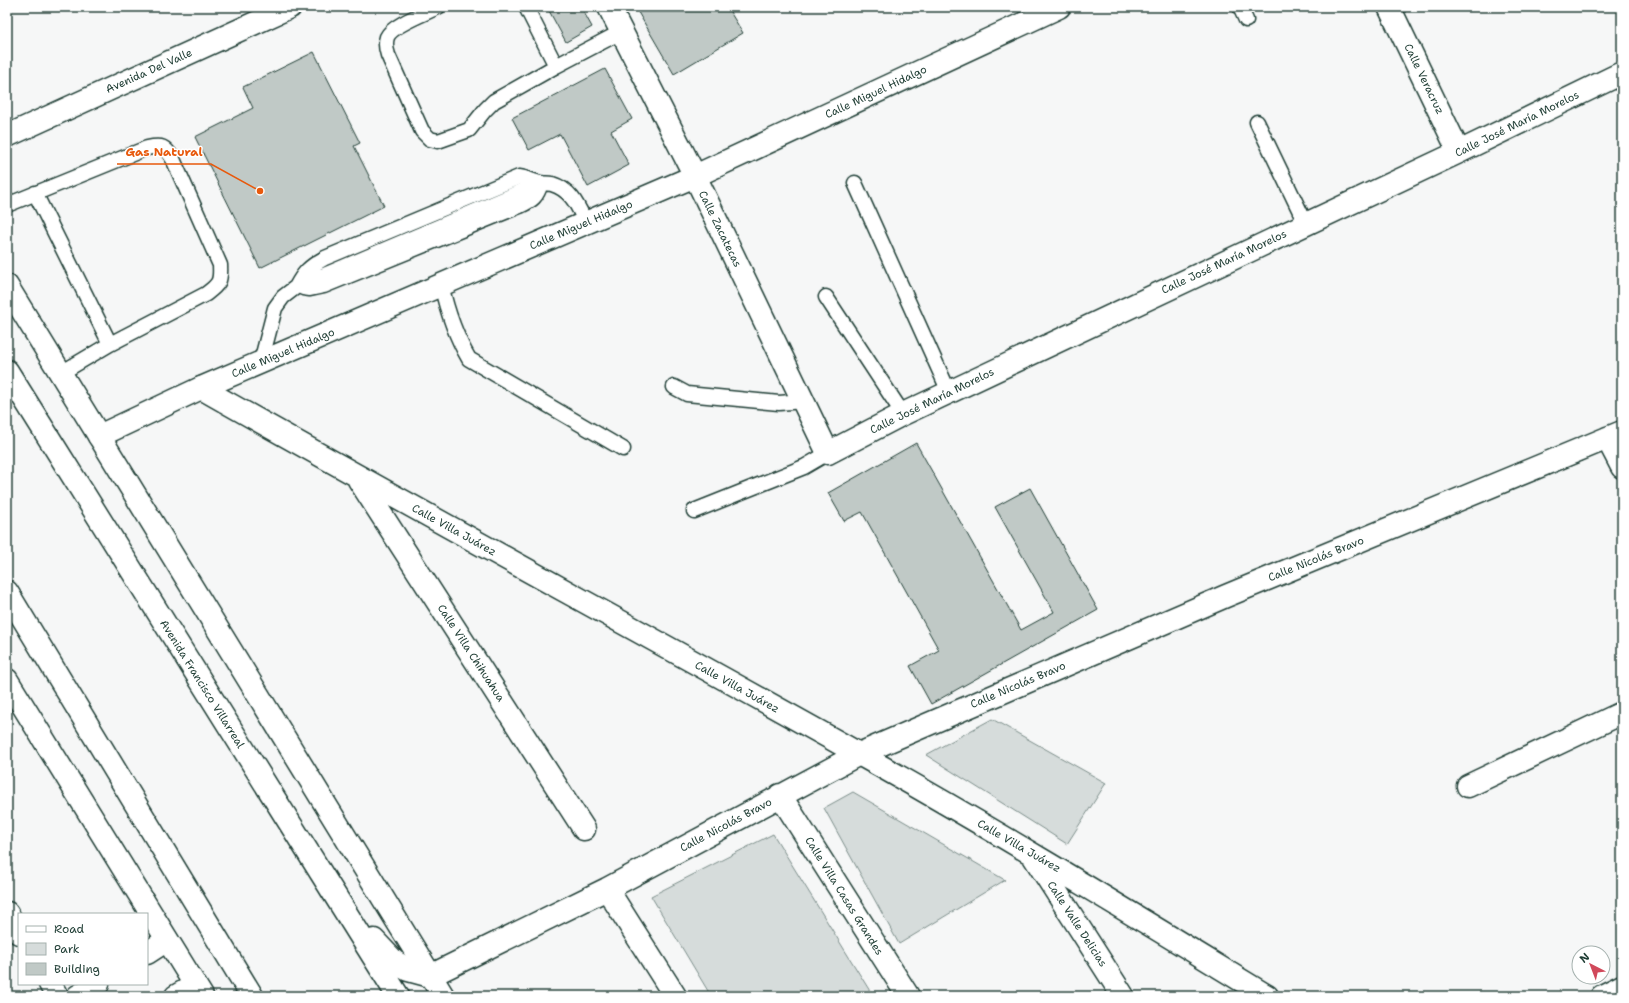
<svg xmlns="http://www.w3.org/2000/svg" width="1629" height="1003" font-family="'Shantell Sans',sans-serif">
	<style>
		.green { fill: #d6dcdb; stroke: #7a8c88 }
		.building { fill: #c0c9c6; stroke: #1f3d34 }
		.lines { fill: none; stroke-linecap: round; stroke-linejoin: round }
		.lane-casing { stroke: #1f3d34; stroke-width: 17 }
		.street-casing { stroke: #1f3d34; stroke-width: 25 }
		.secondary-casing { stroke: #1f3d34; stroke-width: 25 }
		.primary-casing { stroke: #1f3d34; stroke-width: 25 }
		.highway-casing { stroke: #1f3d34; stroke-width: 25 }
		.lane { stroke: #fff; stroke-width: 14 }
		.street { stroke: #fff; stroke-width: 22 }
		.secondary { stroke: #fff; stroke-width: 22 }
		.primary { stroke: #fff; stroke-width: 22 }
		.highway { stroke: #fff; stroke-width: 22 }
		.labels { text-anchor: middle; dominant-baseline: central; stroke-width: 3; stroke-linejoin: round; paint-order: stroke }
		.street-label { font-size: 11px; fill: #1f3d34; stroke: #fff }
		.leader { fill: none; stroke: #e8590c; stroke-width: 1.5 }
		.callout-dot { fill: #e8590c; stroke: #fff; stroke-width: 1.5 }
		.callout-label { font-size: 12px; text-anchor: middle; font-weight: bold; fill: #e8590c; stroke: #fff; stroke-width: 3; stroke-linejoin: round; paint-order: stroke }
	</style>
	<rect width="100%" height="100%" fill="#f6f7f7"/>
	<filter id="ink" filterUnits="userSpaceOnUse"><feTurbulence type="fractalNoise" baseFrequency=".025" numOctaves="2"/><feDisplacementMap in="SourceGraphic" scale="8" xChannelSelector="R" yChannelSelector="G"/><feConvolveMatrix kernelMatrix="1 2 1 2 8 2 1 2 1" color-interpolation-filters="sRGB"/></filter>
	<g filter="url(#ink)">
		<path class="green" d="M992,719L1106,783L1067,844L926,755Z
			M853,792L1005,880L899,944L824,808Z
			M773,834L873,996H711L651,896Z"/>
		<path class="building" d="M547,7H581L592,27L566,42Z
			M635,7H727L743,33L674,74Z
			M314,52L360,143L354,146L384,206L260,268L195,137L253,108L243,87Z
			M605,69L632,119L611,131L629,165L588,187L560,134L529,150L512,118Z
			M916,443L1021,630L1054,612L995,507L1030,488L1098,610L931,704L910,666L939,650L862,512L844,521L828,493Z"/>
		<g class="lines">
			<defs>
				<path id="lane" d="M438,7C426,13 392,25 387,37C385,43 386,49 388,55L422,131L430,139L438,141L469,130L485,110L494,101L556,66L621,32
					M526,7L556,66
					M1240,7L1246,20
					M1257,122L1306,224
					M855,183L949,392
					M35,193L110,344
					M7,205L147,148C162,145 165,146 173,159L220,265C221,282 219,284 206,294L110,344L61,373
					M441,284C447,311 455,335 469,359L623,449
					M296,287C304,272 309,267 325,258L519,177C527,178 532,181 540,183C544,184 548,183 552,184C572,190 578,207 586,223
					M303,288L310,289L324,286L520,206C533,200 537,197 541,183
					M826,297L903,414
					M261,362L275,308L283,297L296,287L541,183
					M674,387L687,394L779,403L803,401
					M694,511L804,467L828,453"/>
				<path id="street" d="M609,7L695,176L828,453L903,414L1459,152L1622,73
					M1389,7L1459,152
					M7,136L290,7
					M201,388C419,512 640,631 859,754C997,831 1132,914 1267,996
					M1607,438L1622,467
					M359,480L584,829
					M1468,786L1622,713
					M780,795L908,996
					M1034,857L1123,996
					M607,889L675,996
					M7,913L19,933
					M430,976L607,889L859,754L1226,596L1622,432
					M50,984L57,996
					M1602,996L1622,986"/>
				<path id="secondary" d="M99,436L201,388L695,176L1059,7
					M147,953L167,940
					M78,996L98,984
					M176,996L195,985"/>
				<path id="primary" d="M7,286L443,996
					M7,680L202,996"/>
				<path id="highway" d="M7,371L398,996
					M7,592L252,996
					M374,940L394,961L408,970L430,976"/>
			</defs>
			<use href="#lane" class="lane-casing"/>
			<use href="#street" class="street-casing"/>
			<use href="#secondary" class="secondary-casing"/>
			<use href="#primary" class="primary-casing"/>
			<use href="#highway" class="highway-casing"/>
			<use href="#lane" class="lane"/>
			<use href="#street" class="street"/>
			<use href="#secondary" class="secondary"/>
			<use href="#primary" class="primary"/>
			<use href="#highway" class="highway"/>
		</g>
	</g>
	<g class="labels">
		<g class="street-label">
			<text transform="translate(149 71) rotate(-24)">Avenida Del Valle</text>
			<text transform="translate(1424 79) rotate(64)">Calle Veracruz</text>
			<text transform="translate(876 92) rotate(-25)">Calle Miguel Hidalgo</text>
			<text transform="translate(1517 124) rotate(-26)">Calle José María Morelos</text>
			<text transform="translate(581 225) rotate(-23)">Calle Miguel Hidalgo</text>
			<text transform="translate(720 229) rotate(64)">Calle Zacatecas</text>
			<text transform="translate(1224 262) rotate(-25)">Calle José María Morelos</text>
			<text transform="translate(283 353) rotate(-23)">Calle Miguel Hidalgo</text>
			<text transform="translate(932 401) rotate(-26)">Calle José María Morelos</text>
			<text transform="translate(454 530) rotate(29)">Calle Villa Juárez</text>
			<text transform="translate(1316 559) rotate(-22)">Calle Nicolás Bravo</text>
			<text transform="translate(471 653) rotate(57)">Calle Villa Chihuahua</text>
			<text transform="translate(202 684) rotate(58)">Avenida Francisco Villarreal</text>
			<text transform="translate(1018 685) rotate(-23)">Calle Nicolás Bravo</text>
			<text transform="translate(737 687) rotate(29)">Calle Villa Juárez</text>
			<text transform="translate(726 825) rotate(-28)">Calle Nicolás Bravo</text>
			<text transform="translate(1019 846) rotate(30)">Calle Villa Juárez</text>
			<text transform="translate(844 896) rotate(58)">Calle Villa Casas Grandes</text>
			<text transform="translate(1077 924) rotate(57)">Calle Valle Delicias</text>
		</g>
	</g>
	<path class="leader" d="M260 191L211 164H117"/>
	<circle class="callout-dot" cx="260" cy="191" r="4"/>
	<g class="callout-label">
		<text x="164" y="156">Gas Natural</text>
	</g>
	<rect width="1629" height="1003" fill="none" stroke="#fff" stroke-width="24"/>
	<rect x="12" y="12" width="1605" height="979" fill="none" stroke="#1f3d34" stroke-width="1.5" filter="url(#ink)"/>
	<rect x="18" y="913" width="130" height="72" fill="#ffffff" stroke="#a5b1ae"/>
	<rect x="26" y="926" width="20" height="6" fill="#ffffff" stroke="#a5b1ae"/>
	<text x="54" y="933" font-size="12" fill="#1f3d34">Road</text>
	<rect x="26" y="943" width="20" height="12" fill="#d6dcdb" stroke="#a5b1ae"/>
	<text x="54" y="953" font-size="12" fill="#1f3d34">Park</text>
	<rect x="26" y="963" width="20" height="12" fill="#c0c9c6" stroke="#a5b1ae"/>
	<text x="54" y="973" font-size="12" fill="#1f3d34">Building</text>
	<g transform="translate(1591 965) rotate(318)"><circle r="19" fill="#ffffff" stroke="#a5b1ae"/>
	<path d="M0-3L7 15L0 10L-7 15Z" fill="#d1495b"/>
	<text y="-6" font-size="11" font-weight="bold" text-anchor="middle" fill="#1f3d34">N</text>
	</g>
</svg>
